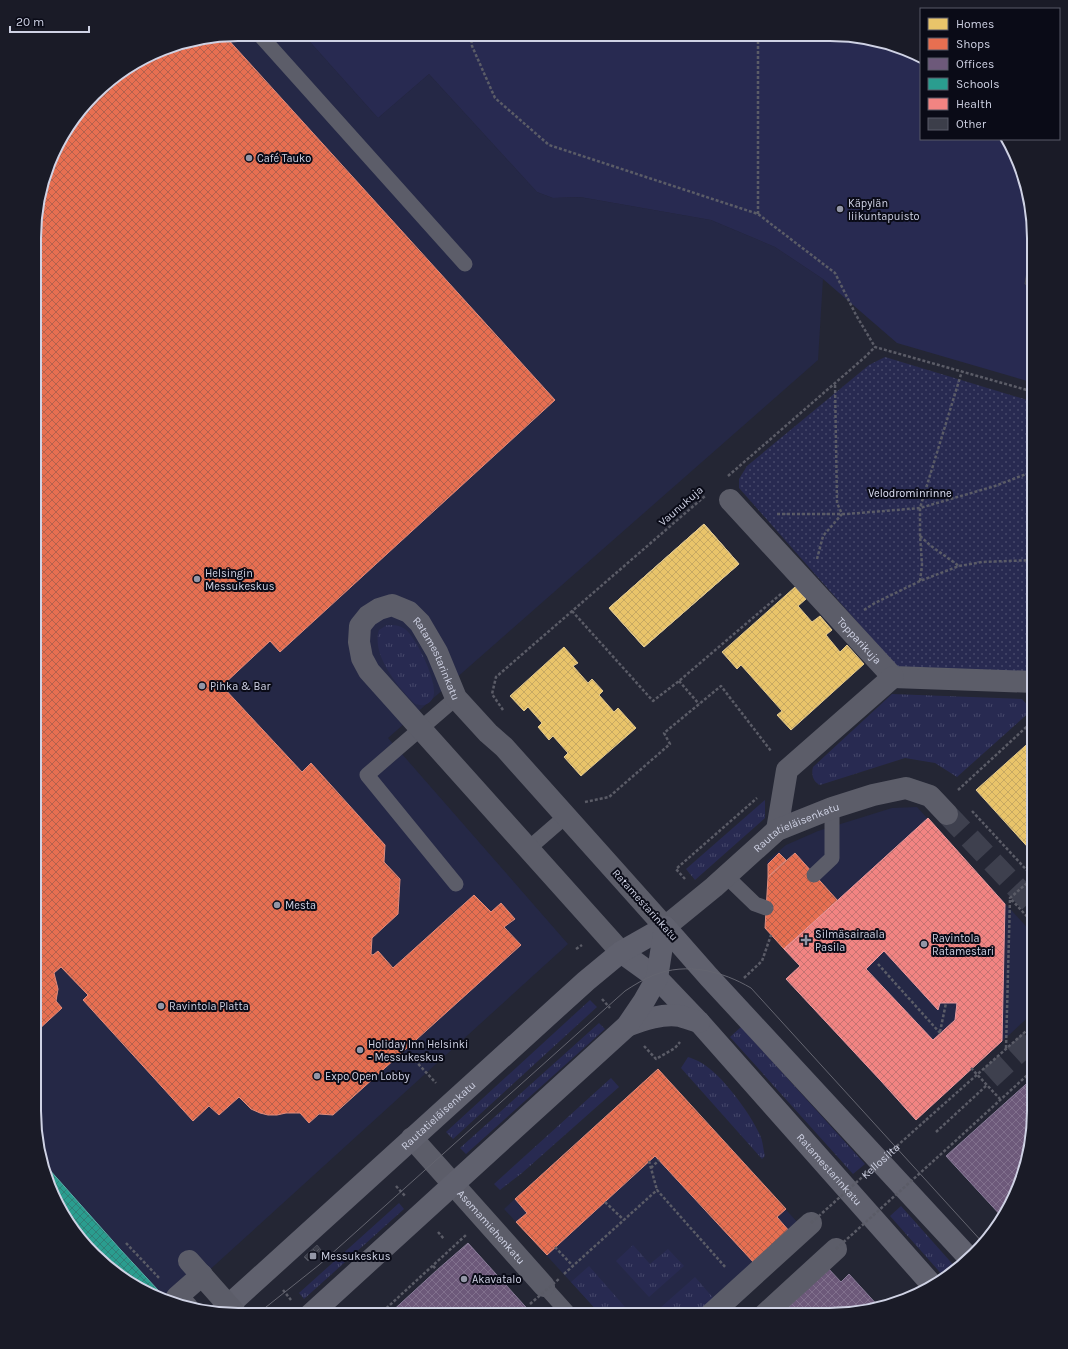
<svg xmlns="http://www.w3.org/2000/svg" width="1068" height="1349" font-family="Karla,sans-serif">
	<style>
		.built { fill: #252846 }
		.grass { fill: url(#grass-tufts) }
		.park { fill: url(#park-dots) }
		.garden { fill: #282a51 }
		.homes { fill: url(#homes-cross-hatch); stroke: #e1c88f }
		.shops { fill: url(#shops-cross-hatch); stroke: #e08d7d }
		.offices { fill: url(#offices-cross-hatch); stroke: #8a7d9a }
		.schools { fill: url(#schools-cross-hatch); stroke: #5cada8 }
		.health { fill: url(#health-cross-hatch); stroke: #e89b9f; fill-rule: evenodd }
		.building { fill: url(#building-cross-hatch); stroke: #494b58 }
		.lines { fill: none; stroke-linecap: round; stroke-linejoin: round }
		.street-tunnel { stroke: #3e404e; stroke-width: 22; stroke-dasharray: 22 11; stroke-linecap: butt }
		.path { stroke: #5b5c67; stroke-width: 2.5; stroke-dasharray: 3 2; stroke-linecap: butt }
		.lane { stroke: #5c5d69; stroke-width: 15 }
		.street { stroke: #5c5d69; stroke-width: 22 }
		.secondary { stroke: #60616e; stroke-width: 22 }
		.tram { stroke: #646570; stroke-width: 1 }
		.path-bridge { stroke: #5b5c67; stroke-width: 2.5; stroke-dasharray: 3 2; stroke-linecap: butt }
		.street-bridge { stroke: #5c5d69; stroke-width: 22 }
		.poi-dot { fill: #9396a6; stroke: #0a0b17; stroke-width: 1.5 }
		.labels { text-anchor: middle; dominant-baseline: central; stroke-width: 4; stroke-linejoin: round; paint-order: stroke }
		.poi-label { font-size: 11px; fill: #cfd2e4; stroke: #0a0b17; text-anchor: start }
		.park-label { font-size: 11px; fill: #dfe2f5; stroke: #0a0b17 }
		.street-label { font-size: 11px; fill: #cfd2e4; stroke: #0a0b17 }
		.rim { fill: none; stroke: #cfd2e4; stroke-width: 2 }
	</style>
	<defs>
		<pattern id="grass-tufts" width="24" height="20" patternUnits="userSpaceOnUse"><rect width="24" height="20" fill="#282a51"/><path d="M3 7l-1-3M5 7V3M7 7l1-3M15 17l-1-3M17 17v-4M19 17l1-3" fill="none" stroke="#46486a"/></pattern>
		<pattern id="park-dots" width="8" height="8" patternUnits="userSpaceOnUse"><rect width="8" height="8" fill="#282a51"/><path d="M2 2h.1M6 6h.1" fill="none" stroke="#46486a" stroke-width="1.8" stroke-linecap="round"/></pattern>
		<pattern id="homes-cross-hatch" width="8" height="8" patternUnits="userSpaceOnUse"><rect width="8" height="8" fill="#e9c46a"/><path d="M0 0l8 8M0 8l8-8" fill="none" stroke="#c7a962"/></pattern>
		<pattern id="shops-cross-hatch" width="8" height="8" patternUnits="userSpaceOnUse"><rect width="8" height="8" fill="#e76f51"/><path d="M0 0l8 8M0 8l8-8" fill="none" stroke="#b4614d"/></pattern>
		<pattern id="offices-cross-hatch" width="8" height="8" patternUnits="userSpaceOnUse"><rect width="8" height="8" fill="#6d597a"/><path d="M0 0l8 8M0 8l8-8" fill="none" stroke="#81708d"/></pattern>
		<pattern id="schools-cross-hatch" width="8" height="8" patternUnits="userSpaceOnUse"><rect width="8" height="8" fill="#2a9d8f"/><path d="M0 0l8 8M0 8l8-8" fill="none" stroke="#308178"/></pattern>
		<pattern id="health-cross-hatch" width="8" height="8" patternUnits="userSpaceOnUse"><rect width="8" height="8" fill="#f28482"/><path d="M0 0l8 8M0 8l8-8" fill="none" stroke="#c57372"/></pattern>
		<pattern id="building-cross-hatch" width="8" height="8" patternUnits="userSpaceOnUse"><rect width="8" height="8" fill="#3c3e4a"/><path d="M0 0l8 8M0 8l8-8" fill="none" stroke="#575964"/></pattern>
	</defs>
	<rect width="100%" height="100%" fill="#242634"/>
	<path class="built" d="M238,34H303L378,118L429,74L537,192L553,198L580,197L711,220L775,247L823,279L818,360L388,738L568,944L172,1304L125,1281L94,1255L61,1213L41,1163L34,1111L36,211L61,136L104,85L172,45Z
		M917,807L1034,935V1012L916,1120L786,979L800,966L765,928L768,877L767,861L786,845L818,831L892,808Z
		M658,1069L799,1224L699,1315H601L504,1209Z"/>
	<path class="grass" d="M387,625C394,625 399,625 405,629C417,639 435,677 434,693C433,704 423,708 414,703C398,687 371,655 379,630Z
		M892,694L1022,699L1032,710L957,777L935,763L905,758L820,785C813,782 811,774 813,767Z
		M765,800V818L695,880L686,869Z
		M590,1000L597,1007L453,1139L446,1132Z
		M599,1023L605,1029L466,1154L460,1148Z
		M741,1027L865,1164L853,1174L730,1037Z
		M688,1057C692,1058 696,1060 700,1062C721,1073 750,1113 760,1135C763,1141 763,1149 765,1156L762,1159L681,1068Z
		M611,1078L619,1087L522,1173L500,1190L494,1184Z
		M399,1203L404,1209L304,1299L299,1293Z
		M901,1206L957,1269L945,1278L890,1216Z
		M633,1245L650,1264L668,1249L684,1266L649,1297L616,1261Z
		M589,1266L632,1315H601L571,1282Z
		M695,1277L715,1300L699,1315H665L660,1308Z"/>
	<path class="park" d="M885,357L1034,402V672L897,667L739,488V479L747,466L869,365Z"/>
	<path class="garden" d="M303,34L857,36L908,49L921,57V139H1008L1027,185L1034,238V383L897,343L823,279L775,247L711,220L580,197L553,198L537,192L429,74L378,118Z"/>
	<path class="homes" d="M704,524L739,564L644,647L609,608Z
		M704,524L739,564L644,647L609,608Z
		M795,587L806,599L798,606L812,622L820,616L832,630L826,635L840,652L847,645L864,664L791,730L777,715L782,711L741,665L737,669L722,652Z
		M564,647L578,663L573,666L588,683L592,679L603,691L599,695L614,712L618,708L636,728L581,776L564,757L568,753L553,736L549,740L538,727L542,723L528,707L524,711L510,696Z
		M1034,738V854L976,790Z"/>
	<path class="shops" d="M225,36L555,400L280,652L270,641L222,686L302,772L311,763L385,845L384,862L400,879L398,914L372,938L371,954L373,955L378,951L393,968L474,895L491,912L501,903L515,919L504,927L521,945L333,1115L319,1114L309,1123L300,1113H286L277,1115H268L260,1113L251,1109L239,1097L219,1115L209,1106L193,1121L83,1000L88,995L61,967L54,973L58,989L56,1001L62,1008L36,1032L34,1030L36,211L61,136L104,85L172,45Z
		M779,853L786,860L768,877V864Z
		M795,853L838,901L784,949L765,928L768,877Z
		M658,1069L786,1209L777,1217L790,1232L755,1264L655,1156L547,1255L516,1222L527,1213L515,1199Z"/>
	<path class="offices" d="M1034,1077V1124L1023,1176L1003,1218L946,1156Z
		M468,1243L533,1315H388L437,1270Z
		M827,1267L841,1282L849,1274L880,1308L843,1315H789L783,1308Z"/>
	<path class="schools" d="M40,1159L120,1249L170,1303L125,1281L94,1255L61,1213L41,1163Z"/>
	<path class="health" d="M928,818L1005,904L1002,1041L916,1120L881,1081L786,979L800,966L784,949ZM884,951L938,1010L940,1003H957L955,1020L933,1040L866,969Z"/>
	<path class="building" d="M1033,234L1034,238V286L1025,284Z
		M317,1245L321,1250L308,1261L304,1257Z"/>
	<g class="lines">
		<path class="street-tunnel" d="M947,814L1034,906
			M990,1078L1034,1038"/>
		<path class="path" d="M471,35L472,46L495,98L549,145L758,214L835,273L856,315L875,347L1034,392
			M758,214V35
			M728,476L865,357L875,347
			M777,514H847L920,508L995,486L1034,471
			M920,536L931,546L959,566
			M817,559L823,536L842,514L837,503L835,383
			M920,581L922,565L920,535V508L962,371
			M864,610L875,603L920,581L959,566L982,562L1034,560
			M572,611L653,701L679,681L782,593
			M679,681L699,704
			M503,710L492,694L496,677L705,496
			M958,790L1034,720
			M585,802L609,797L670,744L664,733L721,686L771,751
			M972,811L1034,878
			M685,879L676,869L757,798
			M1034,924L1010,898L1034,877
			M576,949L582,945
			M878,964L940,1033
			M744,978L762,961L771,935
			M602,999L610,1008
			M940,1032L946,1003
			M644,1046L656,1059L675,1048L680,1042
			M1006,1048L1010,898
			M408,1053L436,1083
			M971,1068L1000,1099
			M926,1120L1034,1024
			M936,1132L987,1085
			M951,1145L1034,1069
			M649,1161L657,1190
			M651,1168L659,1160
			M396,1186L405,1196
			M605,1202L624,1220
			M438,1232L444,1239
			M126,1243L160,1279
			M555,1247L573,1266
			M433,1266L437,1270
			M564,1274L657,1190L726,1268
			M283,1290L291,1300
			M882,1308L888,1302
			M379,1315L466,1235"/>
		<path class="lane" d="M259,34L465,264
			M456,698L367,775L456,884
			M528,849L566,816
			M814,875L832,858V808
			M726,876L755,904L766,908
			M544,1286L570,1315"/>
		<g class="street">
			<path id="s1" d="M730,500L893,677L1034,682"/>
			<path d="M777,830L787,770L893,677"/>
			<path id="s2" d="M621,952L369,671L362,658L359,642L360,626L368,616L379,609L392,605L409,612L420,623L437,652L456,698L488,733L504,747L665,927L714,887L777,830L832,808L873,795L906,788L930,796L947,814"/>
			<path id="s3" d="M412,1138L544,1286"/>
			<path d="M187,1307L177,1297L202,1275"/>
			<path d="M710,1315L811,1223"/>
			<path d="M764,1315L836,1249"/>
		</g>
		<g class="secondary">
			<path d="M665,927L709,977L970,1259"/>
			<path id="s4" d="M621,952L657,978L699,1022L933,1286"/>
			<path d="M627,1026C643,1020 663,1013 680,1016C686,1018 693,1020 699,1022"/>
			<path id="s5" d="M219,1314L586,981L621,952L665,927"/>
			<path d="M310,1315L627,1026L644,1001L657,978L665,927"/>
		</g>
		<path class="tram" d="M256,1315L319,1265L625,991C634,985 644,979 654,975C687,962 722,971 751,988L984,1244"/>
		<g class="path-bridge">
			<path id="s6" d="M811,1223L926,1120"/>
			<path d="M836,1249L951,1145"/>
			<path d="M530,1304L560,1278"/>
		</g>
		<path class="street-bridge" d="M189,1261L237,1315"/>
	</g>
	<g class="poi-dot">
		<circle cx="249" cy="158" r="4"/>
		<circle cx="840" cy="209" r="4"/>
		<circle cx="197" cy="579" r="4"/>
		<circle cx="202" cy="686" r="4"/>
		<circle cx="277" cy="905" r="4"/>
		<path d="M804 934h4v4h4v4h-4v4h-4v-4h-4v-4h4z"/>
		<circle cx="924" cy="944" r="4"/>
		<circle cx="161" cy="1006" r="4"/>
		<circle cx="360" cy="1050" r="4"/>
		<circle cx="317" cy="1076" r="4"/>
		<rect x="309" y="1252" width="8" height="8" rx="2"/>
		<circle cx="464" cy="1279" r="4"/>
	</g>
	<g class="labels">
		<g class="poi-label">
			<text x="257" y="158">Café Tauko</text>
			<text x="848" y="203">Käpylän<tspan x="848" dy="13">liikuntapuisto</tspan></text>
			<text x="205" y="573">Helsingin<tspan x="205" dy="13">Messukeskus</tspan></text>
			<text x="210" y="686">Pihka &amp; Bar</text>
			<text x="285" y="905">Mesta</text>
			<text x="815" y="934">Silmäsairaala<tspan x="815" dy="13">Pasila</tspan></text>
			<text x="932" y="938">Ravintola<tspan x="932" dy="13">Ratamestari</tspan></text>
			<text x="169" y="1006">Ravintola Platta</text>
			<text x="368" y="1044">Holiday Inn Helsinki<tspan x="368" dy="13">- Messukeskus</tspan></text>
			<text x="325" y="1076">Expo Open Lobby</text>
			<text x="321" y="1256">Messukeskus</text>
			<text x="472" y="1279">Akavatalo</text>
		</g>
		<g class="park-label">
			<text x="910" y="493">Velodrominrinne</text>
		</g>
		<g class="street-label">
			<text transform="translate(681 506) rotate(-41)">Vaunukuja</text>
			<text stroke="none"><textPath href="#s1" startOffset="191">Topparikuja</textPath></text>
			<text stroke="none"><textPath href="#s2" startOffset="537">Ratamestarinkatu</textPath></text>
			<text stroke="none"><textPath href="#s2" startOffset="1058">Rautatieläisenkatu</textPath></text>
			<text transform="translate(645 905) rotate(48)">Ratamestarinkatu</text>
			<text stroke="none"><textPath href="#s5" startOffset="296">Rautatieläisenkatu</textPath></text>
			<text stroke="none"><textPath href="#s6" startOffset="93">Kellosilta</textPath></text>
			<text stroke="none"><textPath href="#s4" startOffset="302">Ratamestarinkatu</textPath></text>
			<text stroke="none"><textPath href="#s3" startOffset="119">Asemamiehenkatu</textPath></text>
		</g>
	</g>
	<path d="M0 0H1068V1349H0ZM238 41H830A197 197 0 0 1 1027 238V1111A197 197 0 0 1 830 1308H238A197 197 0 0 1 41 1111V238A197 197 0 0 1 238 41Z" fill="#1a1b27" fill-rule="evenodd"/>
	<path class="rim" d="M238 41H830A197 197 0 0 1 1027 238V1111A197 197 0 0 1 830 1308H238A197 197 0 0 1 41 1111V238A197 197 0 0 1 238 41Z"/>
	<rect x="920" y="8" width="140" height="132" fill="#0a0b17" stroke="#595b69"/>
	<rect x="928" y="18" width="20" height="12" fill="#e9c46a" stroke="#595b69"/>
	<text x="956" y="28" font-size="12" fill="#cfd2e4">Homes</text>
	<rect x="928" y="38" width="20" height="12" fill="#e76f51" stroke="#595b69"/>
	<text x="956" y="48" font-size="12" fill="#cfd2e4">Shops</text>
	<rect x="928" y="58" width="20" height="12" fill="#6d597a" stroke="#595b69"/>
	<text x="956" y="68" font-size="12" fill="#cfd2e4">Offices</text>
	<rect x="928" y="78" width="20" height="12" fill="#2a9d8f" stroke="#595b69"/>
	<text x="956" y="88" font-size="12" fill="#cfd2e4">Schools</text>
	<rect x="928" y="98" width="20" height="12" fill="#f28482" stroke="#595b69"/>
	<text x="956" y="108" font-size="12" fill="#cfd2e4">Health</text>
	<rect x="928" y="118" width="20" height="12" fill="#3c3e4a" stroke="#595b69"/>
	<text x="956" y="128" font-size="12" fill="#cfd2e4">Other</text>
	<path d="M10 26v6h79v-6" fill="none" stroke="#cfd2e4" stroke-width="2"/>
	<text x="16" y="26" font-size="12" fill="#cfd2e4" stroke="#0a0b17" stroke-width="3" paint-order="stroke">20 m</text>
</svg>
